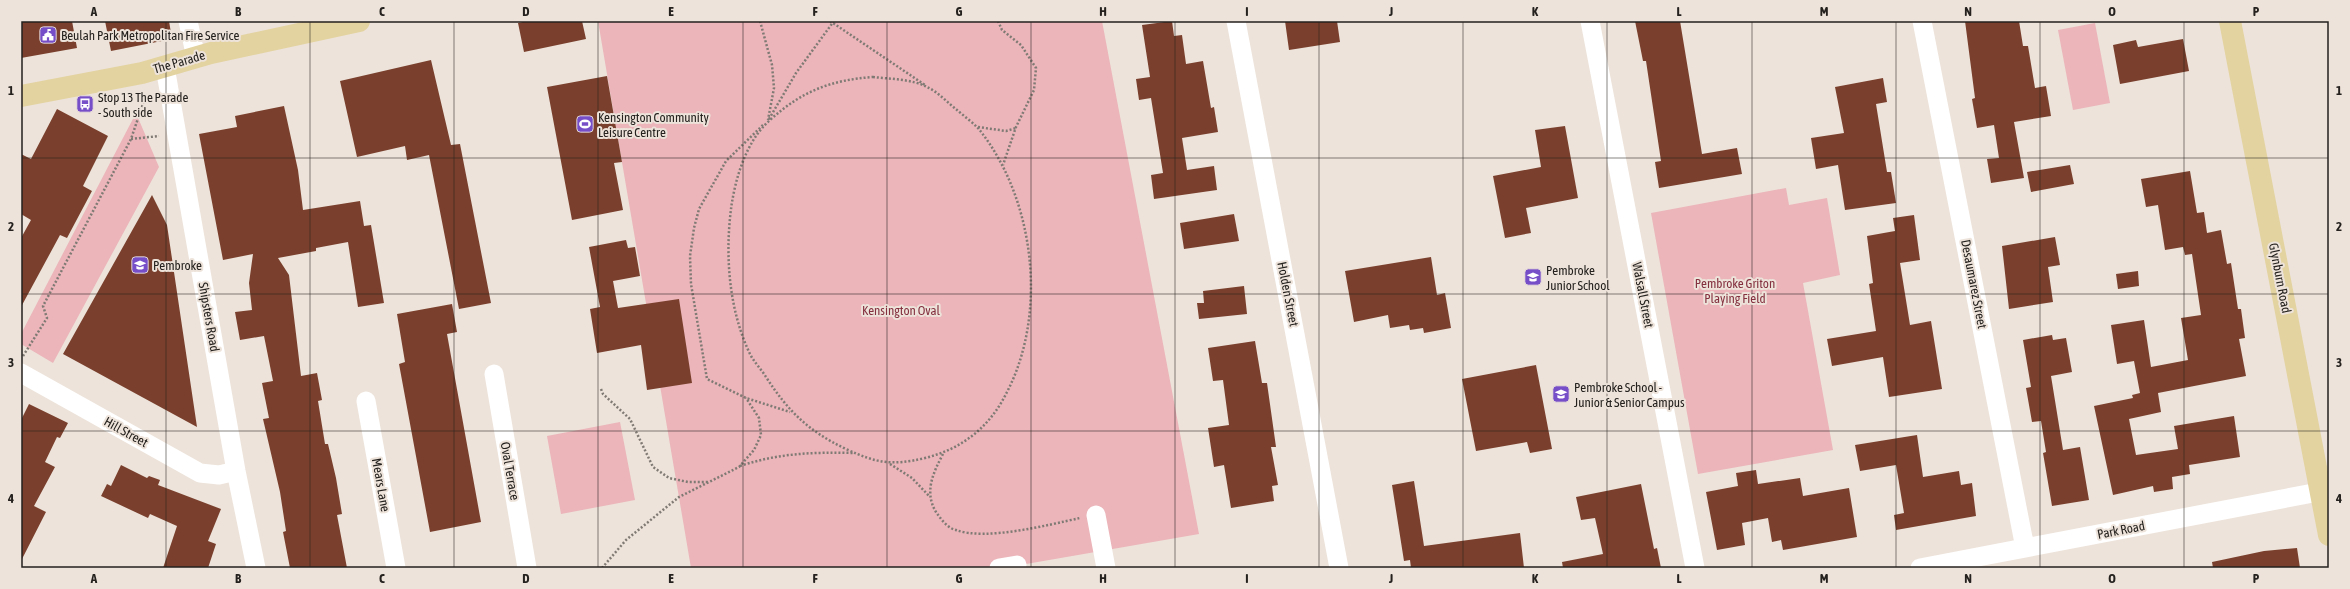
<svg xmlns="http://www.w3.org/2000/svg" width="2350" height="589" font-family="'Asap Condensed',sans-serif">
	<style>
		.green { fill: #ebb5ba }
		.building { fill: #7a402d }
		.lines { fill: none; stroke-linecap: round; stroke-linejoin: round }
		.path { stroke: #807a74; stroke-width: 2.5; stroke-dasharray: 2 2; stroke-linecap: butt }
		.minor { stroke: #fff; stroke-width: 19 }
		.major { stroke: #e3d3a0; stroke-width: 22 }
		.grid { fill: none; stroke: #24211e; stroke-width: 1; stroke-opacity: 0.55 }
		.labels { text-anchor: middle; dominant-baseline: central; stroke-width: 4; stroke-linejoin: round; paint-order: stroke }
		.poi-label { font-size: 13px; fill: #24211e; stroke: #ede3da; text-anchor: start }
		.street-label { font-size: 13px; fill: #24211e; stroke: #ede3da }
		.park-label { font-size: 13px; fill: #84303f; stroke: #ede3da }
		.neatline { fill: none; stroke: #24211e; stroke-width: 1.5 }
		.grid-label { font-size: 13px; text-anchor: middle; font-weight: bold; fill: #24211e }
	</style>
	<rect width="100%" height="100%" fill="#ede3da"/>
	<path class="green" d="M598,21H1102L1199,534L1003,568H691Z
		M2095,23L2110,103L2073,110L2058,30Z
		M136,113L159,167L53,363L21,344V334Z
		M1786,188L1789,205L1827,198L1840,275L1803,283L1833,450L1698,474L1651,213Z
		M620,422L635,500L561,514L547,436Z"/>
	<path class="building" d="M21,21H72L77,48L21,58Z
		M105,21H169L172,39L111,51Z
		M527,21H582L586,39L524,52L518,23Z
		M1172,21L1174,36L1182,35L1186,64L1203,61L1211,108L1214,107L1218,132L1182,138L1187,170L1214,166L1217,190L1154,199L1151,175L1163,173L1151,98L1139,100L1136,79L1150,77L1142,25Z
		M1285,21H1337L1340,42L1289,50Z
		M1635,21H1680L1702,154L1737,148L1742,174L1659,188L1655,162L1661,161L1646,61H1643Z
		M1965,21H2019L2023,46H2028L2035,88L2046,86L2051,116L2014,122L2024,178L1991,183L1987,159L1999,158L1994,125L1977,128L1972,99L1975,98Z
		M2183,39L2189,71L2120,84L2113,45L2136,40L2138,47Z
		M431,60L451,145L460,144L491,303L459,309L429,155L407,160L405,146L357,157L340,81Z
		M607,76L622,162L614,163L623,210L572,220L547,87Z
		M1883,78L1887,102L1876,104L1887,172H1891L1896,203L1845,210L1838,165L1816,169L1811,138L1844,133L1835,87Z
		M284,106L298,170L303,210L360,201L364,226L371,225L384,303L358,307L348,242L316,248V251L278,258L289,275L301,376L317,373L322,400L318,401L325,444H328L336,478L342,514L337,515L347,568H290L283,532L286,531L280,492L263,419L269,418L262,383L273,381L264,336L240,340L235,312L252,310L249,283L253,254L223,260L199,134L237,127L235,116Z
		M57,109L108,136L83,186L92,191L67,238L60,235L21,307V238L31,220L21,214V154L31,159Z
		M1565,126L1578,198L1526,208L1531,233L1505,238L1493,176L1541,167L1535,130Z
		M2070,165L2074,184L2031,192L2027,172Z
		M2190,171L2197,213L2204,212L2207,233L2221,230L2227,264L2231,263L2238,309H2241L2245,338L2239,339L2246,376L2158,393L2161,412L2129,419L2136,455L2178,449L2174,426L2234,416L2240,457L2189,465L2190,474L2172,477L2173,489L2154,492L2153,486L2113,495L2094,406L2133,398L2132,395L2140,393L2134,361L2117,364L2111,325L2144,320L2151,367L2188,360L2181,318L2201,315L2192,254L2185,255L2183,247L2165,250L2158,205L2146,207L2141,179Z
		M152,195L167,225L197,427L63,354Z
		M1234,214L1239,241L1184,249L1180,223Z
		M1914,215L1920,260L1900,263L1910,325L1931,321L1942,389L1889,397L1883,357L1832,366L1827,339L1876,331L1869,284L1873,283L1867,236L1895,231L1893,218Z
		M2055,237L2060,265L2048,267L2053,302L2009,309L2002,246Z
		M626,240L628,248L635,247L640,276L613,281L618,308L679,299L692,383L647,390L641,345L597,353L590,309L600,307L589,247Z
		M1431,257L1437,295L1445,293L1451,328L1424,333L1423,328L1410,330L1409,325L1390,328L1388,315L1354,322L1345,271Z
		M2138,271L2139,286L2118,289L2116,274Z
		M1244,286L1247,314L1199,319L1197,303H1204L1203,291Z
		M452,304L457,332L447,334L481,522L430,532L399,364L405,362L397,314Z
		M2052,335L2053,340L2066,338L2072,372L2051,376L2063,450L2080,447L2089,500L2052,506L2043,453L2046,452L2041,421L2032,422L2026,388L2031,387L2023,340Z
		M1255,341L1262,383H1267L1276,447H1271L1278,485L1272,486L1274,501L1231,508L1224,465L1214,467L1208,428L1229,425L1223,380L1213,381L1208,348Z
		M1536,365L1552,449L1530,453L1527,442L1476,451L1462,379Z
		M29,404L68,423L60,438L57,437L45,462L55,467L34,506L46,512L21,561V420Z
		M1917,435L1923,477L1959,471L1961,485L1972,483L1976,516L1896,530L1894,515L1904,513L1896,465L1860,471L1855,445Z
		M121,465L147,478L149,476L160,480L158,485L221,509L208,541L216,544L208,568H163L177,526L150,514L148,518L101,496L107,484L111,486Z
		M1756,470L1758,484L1800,478L1803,496L1849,488L1857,537L1783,550L1781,540L1772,542L1768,518L1742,523L1745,545L1717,550L1706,492L1738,486L1736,473Z
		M1414,481L1424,546L1520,533L1524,568H1411L1410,560L1404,561L1392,485Z
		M1641,484L1654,549L1657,548L1661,568H1563L1562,562L1603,554L1595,518L1581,520L1576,497Z
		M2297,548L2300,568H2213L2212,562L2264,551Z"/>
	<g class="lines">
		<path class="path" d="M760,21L772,65L774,88L768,120
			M830,21L925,85
			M998,21L1002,30L1021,45L1036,68L1034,90L1016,127L1003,165
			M873,77C890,79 912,79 927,87C938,92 948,103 957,110C964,116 972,122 978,128C1035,198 1048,313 1007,392C990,427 962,449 925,458C892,466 876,463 846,449C808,431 788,411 766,377C761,369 754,362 750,354C729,310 725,257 731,209C735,179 746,141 770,120C802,91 831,80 873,77Z
			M769,119L796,73L834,21
			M763,125L726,161L699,209L694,228L690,256L691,284L707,379L746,398L790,412
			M978,127L1006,131L1016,128
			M131,139L159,136
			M23,356L47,318L43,306L131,139L146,95
			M601,389L603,394L630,419L653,467L669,478L688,482H709
			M943,454C933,473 924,492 936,512C941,519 947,528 956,530C986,541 1048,525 1080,518
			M890,464L912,478L930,497
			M740,466C779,453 814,452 855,453
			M602,568L626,540L679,497L739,467L754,450L761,435L759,418L746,398"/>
		<path class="minor" d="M188,21L196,58
			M1236,21L1339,568
			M1590,21L1695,568
			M1922,21L2025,548
			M165,67L236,471L256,568
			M21,373L200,473L219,475L236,471
			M494,374L527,568
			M366,401L396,568
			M1096,515L1106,568
			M999,568L1017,565
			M1920,568L2329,490"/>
		<path class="major" d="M2230,21L2329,535
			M21,96L142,73L211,53L359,21"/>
	</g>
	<path class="grid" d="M166,21V568M310,21V568M454,21V568M598,21V568M743,21V568M887,21V568M1031,21V568M1175,21V568M1319,21V568M1463,21V568M1607,21V568M1752,21V568M1896,21V568M2040,21V568M2184,21V568M21,158H2329M21,294H2329M21,431H2329"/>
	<defs>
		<symbol id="civic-square" viewBox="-11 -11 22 22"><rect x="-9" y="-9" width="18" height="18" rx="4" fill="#764ec7" stroke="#ede3da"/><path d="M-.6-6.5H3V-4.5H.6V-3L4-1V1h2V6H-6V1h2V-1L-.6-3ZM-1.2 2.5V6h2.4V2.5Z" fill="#fff"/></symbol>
		<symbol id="bus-square" viewBox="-11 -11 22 22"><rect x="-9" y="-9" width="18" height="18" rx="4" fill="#764ec7" stroke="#ede3da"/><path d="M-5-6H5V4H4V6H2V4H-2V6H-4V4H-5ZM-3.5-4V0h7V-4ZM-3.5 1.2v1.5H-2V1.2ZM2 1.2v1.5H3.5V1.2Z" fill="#fff"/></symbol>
		<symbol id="stadium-square" viewBox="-11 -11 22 22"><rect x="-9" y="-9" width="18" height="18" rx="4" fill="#764ec7" stroke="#ede3da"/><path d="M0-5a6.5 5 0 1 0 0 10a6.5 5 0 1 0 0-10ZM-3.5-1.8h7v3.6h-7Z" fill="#fff"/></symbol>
		<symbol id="school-square" viewBox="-11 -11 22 22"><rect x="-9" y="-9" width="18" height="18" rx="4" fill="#764ec7" stroke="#ede3da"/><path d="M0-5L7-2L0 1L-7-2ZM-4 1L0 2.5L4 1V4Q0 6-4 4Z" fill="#fff"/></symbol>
	</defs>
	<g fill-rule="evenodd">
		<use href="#civic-square" x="38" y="25" width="20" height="20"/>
		<use href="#bus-square" x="75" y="94" width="20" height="20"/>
		<use href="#stadium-square" x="575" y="114" width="20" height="20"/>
		<use href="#school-square" x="130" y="255" width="20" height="20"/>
		<use href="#school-square" x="1523" y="267" width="20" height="20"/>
		<use href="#school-square" x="1551" y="384" width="20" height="20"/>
	</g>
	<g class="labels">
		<g class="poi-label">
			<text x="61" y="35">Beulah Park Metropolitan Fire Service</text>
			<text x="98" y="97">Stop 13 The Parade<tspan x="98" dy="15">- South side</tspan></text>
			<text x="598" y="117">Kensington Community<tspan x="598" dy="15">Leisure Centre</tspan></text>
			<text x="153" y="265">Pembroke</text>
			<text x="1546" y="270">Pembroke<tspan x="1546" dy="15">Junior School</tspan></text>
			<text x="1574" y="387">Pembroke School -<tspan x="1574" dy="15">Junior &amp; Senior Campus</tspan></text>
		</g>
		<g class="street-label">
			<text transform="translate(179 62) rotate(-16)">The Parade</text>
			<text transform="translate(2280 278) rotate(79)">Glynburn Road</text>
			<text transform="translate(1974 284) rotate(79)">Desaumarez Street</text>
			<text transform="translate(1288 294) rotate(79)">Holden Street</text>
			<text transform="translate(1643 295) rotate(79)">Walsall Street</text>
			<text transform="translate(209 317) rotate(80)">Shipsters Road</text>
			<text transform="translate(126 432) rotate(29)">Hill Street</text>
			<text transform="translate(510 471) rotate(80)">Oval Terrace</text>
			<text transform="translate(381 485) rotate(80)">Mears Lane</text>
			<text transform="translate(2121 530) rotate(-11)">Park Road</text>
		</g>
		<g class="park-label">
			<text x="1735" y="283">Pembroke Griton<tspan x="1735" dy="15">Playing Field</tspan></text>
			<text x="901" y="310">Kensington Oval</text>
		</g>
	</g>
	<rect width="2350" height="589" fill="none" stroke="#ede3da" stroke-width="44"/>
	<rect x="22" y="22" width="2306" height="545" class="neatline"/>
	<g class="grid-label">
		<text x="94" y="16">A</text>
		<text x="238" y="16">B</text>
		<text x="382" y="16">C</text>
		<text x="526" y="16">D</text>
		<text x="671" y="16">E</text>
		<text x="815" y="16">F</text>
		<text x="959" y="16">G</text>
		<text x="1103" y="16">H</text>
		<text x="1247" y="16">I</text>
		<text x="1391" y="16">J</text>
		<text x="1535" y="16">K</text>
		<text x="1679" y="16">L</text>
		<text x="1824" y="16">M</text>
		<text x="1968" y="16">N</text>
		<text x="2112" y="16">O</text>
		<text x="2256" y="16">P</text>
		<text x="11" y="95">1</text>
		<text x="2339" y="95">1</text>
		<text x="11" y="231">2</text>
		<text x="2339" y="231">2</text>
		<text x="11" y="367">3</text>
		<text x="2339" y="367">3</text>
		<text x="11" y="503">4</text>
		<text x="2339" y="503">4</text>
		<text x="94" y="583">A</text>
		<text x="238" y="583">B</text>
		<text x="382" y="583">C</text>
		<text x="526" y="583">D</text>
		<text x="671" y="583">E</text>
		<text x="815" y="583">F</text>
		<text x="959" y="583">G</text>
		<text x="1103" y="583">H</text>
		<text x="1247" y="583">I</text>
		<text x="1391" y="583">J</text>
		<text x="1535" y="583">K</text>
		<text x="1679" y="583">L</text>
		<text x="1824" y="583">M</text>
		<text x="1968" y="583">N</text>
		<text x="2112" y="583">O</text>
		<text x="2256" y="583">P</text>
	</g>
</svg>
